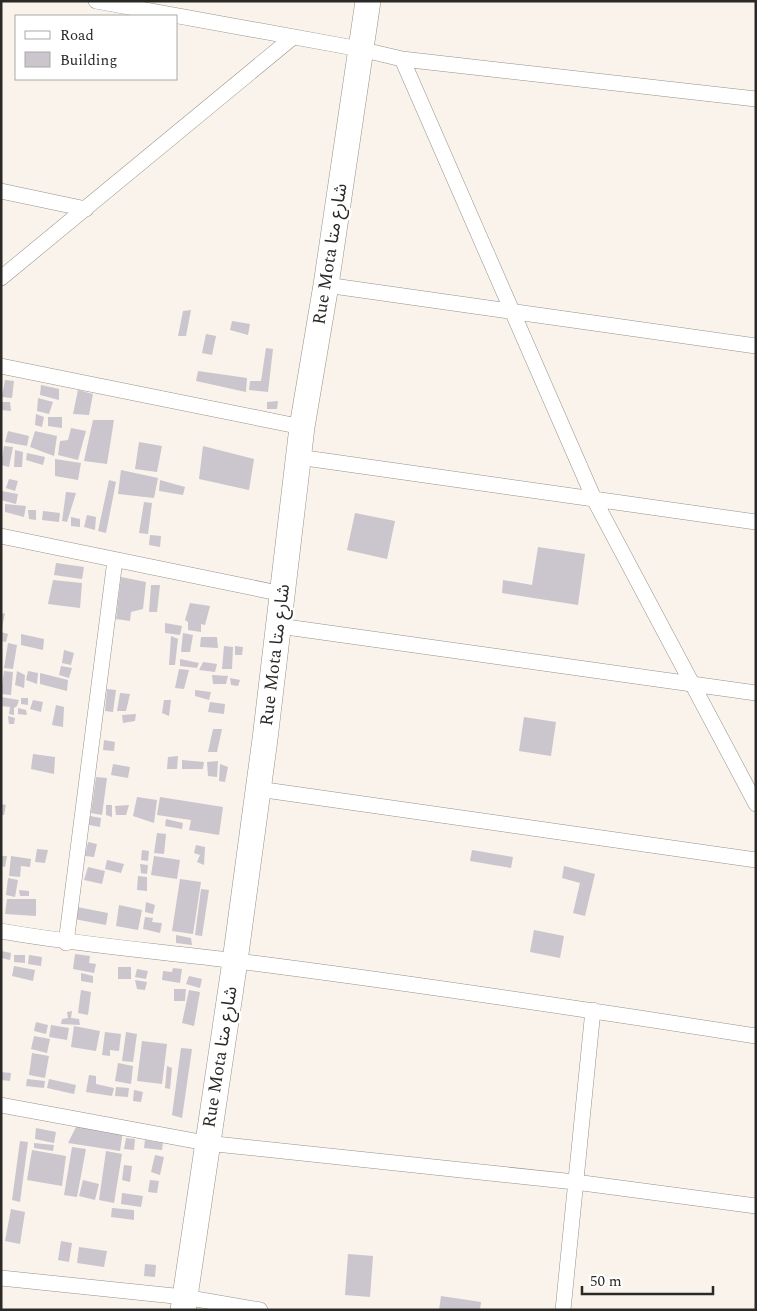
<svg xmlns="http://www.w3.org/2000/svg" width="757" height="1311" font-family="Spectral,'Noto Sans Arabic',serif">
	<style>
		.building { fill: #cbc5cd }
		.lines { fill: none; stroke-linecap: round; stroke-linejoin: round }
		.minor-casing { stroke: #97918b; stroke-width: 16 }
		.trunk-casing { stroke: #97918b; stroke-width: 26 }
		.minor { stroke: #fff; stroke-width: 15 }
		.trunk { stroke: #fff; stroke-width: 25 }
		.labels { text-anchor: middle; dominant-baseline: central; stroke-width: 5; stroke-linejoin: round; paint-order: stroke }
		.street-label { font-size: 18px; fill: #2b2926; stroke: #fff }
	</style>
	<rect width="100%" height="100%" fill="#f9f3ec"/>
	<path class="building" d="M191,310L186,336H178L183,311Z
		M232,321L250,324L248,335L230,330Z
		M206,334L216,336L212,355L202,353Z
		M266,348L273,349L268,392L249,390L250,381H261Z
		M198,371L247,378L246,392L196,381Z
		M5,380L14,381L12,398L2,397Z
		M41,385L59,389V400L40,395Z
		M78,390L93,394L89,415L73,414Z
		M38,398L53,402L49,414L37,411Z
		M278,401L277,409H267V402Z
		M1,402H10L11,411L1,410Z
		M36,414L44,417L42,427L35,425Z
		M48,417H62V428L48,426Z
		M93,420H114L107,464L84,461Z
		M71,428L86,431L78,460L58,455L60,441L68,440Z
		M8,431L29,436L27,446L5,442Z
		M35,431L57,436L54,456L30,447Z
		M139,442L162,446L157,472L135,469Z
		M4,446L13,447L9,467L1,465Z
		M203,446L254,459L249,490L199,479Z
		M15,450L23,452L22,467H14Z
		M27,453L45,457L43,465L26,460Z
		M55,459L81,463L78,480L55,476Z
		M121,470L158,478L154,498L118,494Z
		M9,479L18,481L15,491L6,488Z
		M109,480L116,482L106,533L98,531Z
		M160,480L185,487L183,495L159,491Z
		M1,491L18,494L16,504L1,500Z
		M66,492L76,493L67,522L62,521Z
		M144,502L152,503L148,534L139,533Z
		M5,504L26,506L24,517L5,512Z
		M28,510H36V520L29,519Z
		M43,511L60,513L59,522L42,520Z
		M355,513L395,521L387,559L347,550Z
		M87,515L96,517L95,530L84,527Z
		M71,517L80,519V527L71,526Z
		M150,535L161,536L160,547L149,545Z
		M538,547L585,554L578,605L502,593L503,580L532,585Z
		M56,563L84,567L82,579L54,575Z
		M121,577L146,582L143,609L131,612L130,621L116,619Z
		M53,580L82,583L80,608L48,604Z
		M151,585H160L157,612H149Z
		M190,603L210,606L205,625L201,624V632L188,630V622L185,620Z
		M5,613L2,628L1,627V614Z
		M165,623L182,626L180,635L165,633Z
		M1,632L8,634L6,642L1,641Z
		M183,633L193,635L190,652H181Z
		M21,634L44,639L43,650L21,645Z
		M171,636L178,639L175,665H169Z
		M201,637H217L218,648L200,647Z
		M8,643L17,645L13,669L4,668Z
		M224,646L233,647L232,669H222Z
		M235,646L243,647L242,655H235Z
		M64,650L74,653L71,665L62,663Z
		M180,659L199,663L197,668L180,666Z
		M203,662L217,664L215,672L199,670Z
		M61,666L72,668L69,678L59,675Z
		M179,669L189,670L184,689L175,688Z
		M4,671L13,672L11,695L1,694Z
		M17,671L25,675L24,688L15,685Z
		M28,671L38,673L37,684L26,680Z
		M40,673L68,680L67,691L40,684Z
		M212,675L228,676L226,684H213Z
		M230,678L240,680L238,686L231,685Z
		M107,689L116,690L113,712L105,711Z
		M195,690L211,692L209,700L195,696Z
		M120,693L130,694L126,711H117Z
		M1,697L19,700L17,706L14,708V715L9,714L10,707L1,706Z
		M21,698H28V705L21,704Z
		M33,700L43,702L41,712L30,709Z
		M164,700H171L169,716L162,713Z
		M210,702L225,704L224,714L208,712Z
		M56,705L64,707L63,727L52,725Z
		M18,708L26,710L27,715L18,714Z
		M136,714L135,721L123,723L122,715Z
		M8,716L15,718L14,724H9Z
		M524,717L556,722L551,756L519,751Z
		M213,729H222L217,752H208Z
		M104,740L115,742L114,751L103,750Z
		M33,754L55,757L54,774L31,769Z
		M178,756L177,769H167L168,757Z
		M182,760L204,762L203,769H182Z
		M218,761L217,777L208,776L207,762Z
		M113,764L130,767L128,778L111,775Z
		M220,764L228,767L225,782L219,781Z
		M96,777L107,778L102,815L91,813Z
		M137,797L157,800L154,823L133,816Z
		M160,797L223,807L219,835L189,830L191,820L157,815Z
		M1,804L6,805L4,815H1Z
		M106,805H112V817L106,815Z
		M129,805L126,815H116L115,806Z
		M90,816L101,818L100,827L89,825Z
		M166,819L183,823L182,829L165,826Z
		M157,833L166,834L164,854L154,853Z
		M88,842L97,844L94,857L85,856Z
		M196,845L205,847L204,865L197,862L200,855L194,853Z
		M37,849L48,850L45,863L35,862Z
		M142,850L149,851L148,861L141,860Z
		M472,850L513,857L511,868L470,861Z
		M1,856H7L5,867L1,866Z
		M11,856L31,859L30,867L21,866L20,877L9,876Z
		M154,856L180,860L177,879L151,875Z
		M107,860L124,864L121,873L105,869Z
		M140,864L148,865L147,874L141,873Z
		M564,866L595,874L585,916L573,913L580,883L562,878Z
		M88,867L105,871L102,884L84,880Z
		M138,876L147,877V891L137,890Z
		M8,878L18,880L15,897L6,895Z
		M180,879L201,882L193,934L172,931Z
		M201,889L209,890L202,936L195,935Z
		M19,890L29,891V896H20Z
		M7,899H36V916L5,914Z
		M146,902L155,905L153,914L145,912Z
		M119,905L142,910L138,930L116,926Z
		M77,907L108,913L106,925L74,919Z
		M145,917L153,918L152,922L162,923L160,933L143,929Z
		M534,930L564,936L560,958L530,952Z
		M176,935L191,938L192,945L176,943Z
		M1,951L11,953L10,960L1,958Z
		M75,954L90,956L89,963L96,964L94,973L73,969Z
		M14,955H25V963L14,962Z
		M29,955L42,957L41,966L28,964Z
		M14,966L35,970L33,981L12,976Z
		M118,967H131V979H118Z
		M173,968L182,969L180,983L162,980L163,971L172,972Z
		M137,969L148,971L146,979L135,977Z
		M81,973L93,976V983L81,981Z
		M189,976L202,979L200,988L186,984Z
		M135,980L147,982L145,990L137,989Z
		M174,989H186L185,1001H174Z
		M81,990L91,992L88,1015L78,1013Z
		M189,990L200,992L194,1026L182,1023Z
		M72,1011L71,1018L79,1019L80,1025L61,1024L62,1019L68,1018L67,1012Z
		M36,1022L48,1025L46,1034L34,1031Z
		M51,1025L69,1028L67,1040L49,1037Z
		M74,1026L100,1031L96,1051L71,1047Z
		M105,1032L121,1034L119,1051L110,1050V1056L102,1055Z
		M126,1032L137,1034L133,1062L122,1061Z
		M34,1036L50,1039L47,1053L31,1049Z
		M142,1041L167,1044L162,1084L137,1081Z
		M181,1048L192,1049L182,1118L172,1115Z
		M32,1053L49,1056L45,1078L29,1075Z
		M118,1063L133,1066L131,1084L115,1081Z
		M167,1066L172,1068L170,1089L165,1088Z
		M1,1072L11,1073L10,1081L1,1080Z
		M89,1075L96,1076V1084L114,1088L112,1096L86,1092Z
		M27,1079L45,1081L44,1088L26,1086Z
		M49,1079L76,1085L74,1094L47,1088Z
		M116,1087L129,1088L128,1097L115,1096Z
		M134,1090L143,1092L141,1102L133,1101Z
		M77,1125L123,1131L120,1151L68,1143Z
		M36,1128L56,1132L54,1143L35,1139Z
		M126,1138L135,1139L134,1150L124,1149Z
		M145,1140L163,1143L162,1150L144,1148Z
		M20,1141L28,1142L20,1202L12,1200Z
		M34,1143L54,1145L53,1151L34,1148Z
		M72,1147L86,1149L77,1197L64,1195Z
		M32,1150L66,1156L62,1186L27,1180Z
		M106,1151L122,1154L114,1203L99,1200Z
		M155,1155L164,1157L160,1175L151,1172Z
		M124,1165L132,1166L130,1182L122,1180Z
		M83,1180L99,1184L95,1200L79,1196Z
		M150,1180L159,1181L157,1193L148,1192Z
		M122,1193L143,1196L141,1207L121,1204Z
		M112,1208L134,1210V1220L111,1217Z
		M11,1209L25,1212L20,1244L5,1241Z
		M61,1241L72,1243L69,1262L58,1260Z
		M79,1247L107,1251L104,1267L77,1263Z
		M348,1254L373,1256L370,1297L345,1295Z
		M145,1264L156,1265L155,1277L144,1276Z
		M441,1296L481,1302L480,1310H439Z"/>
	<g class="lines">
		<defs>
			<path id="minor" d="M96,1L360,49L402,59L756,99
				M402,59L595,501L756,804
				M1,191L86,209
				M1,278L292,38
				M326,285L756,346
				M1,366L302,427
				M298,457L756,522
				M1,536L283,594
				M279,626L756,693
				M258,789L756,860
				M1,931C79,945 158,951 237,961C410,983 583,1009 756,1036
				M66,943L115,560
				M1,1105L206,1143L575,1182L756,1206
				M1,1278L184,1297L260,1310
				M563,1310L593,1010"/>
			<path id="trunk" d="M183,1310L235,961L265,739L302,427L326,285L368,1"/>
		</defs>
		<use href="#minor" class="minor-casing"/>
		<use href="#trunk" class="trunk-casing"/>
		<use href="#minor" class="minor"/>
		<use href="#trunk" class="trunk"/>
	</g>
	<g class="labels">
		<g class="street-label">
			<text transform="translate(330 254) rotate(-81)">Rue Mota شارع متا</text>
			<text transform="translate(275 655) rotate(-83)">Rue Mota شارع متا</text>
			<text transform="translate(220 1057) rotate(-81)">Rue Mota شارع متا</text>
		</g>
	</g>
	<rect width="757" height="1311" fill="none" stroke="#2b2926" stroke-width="5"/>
	<rect x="15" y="15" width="162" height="65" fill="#ffffff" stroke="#aaa9a8"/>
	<rect x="25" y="31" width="25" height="8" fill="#ffffff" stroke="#aaa9a8"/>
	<text x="60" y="40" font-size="15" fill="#2b2926">Road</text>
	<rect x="25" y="52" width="25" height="15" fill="#cbc5cd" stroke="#aaa9a8"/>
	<text x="60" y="65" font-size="15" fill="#2b2926">Building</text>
	<path d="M582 1286v8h131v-8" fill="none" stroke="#2b2926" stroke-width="2.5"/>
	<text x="590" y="1286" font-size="15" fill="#2b2926" stroke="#ffffff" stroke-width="4" paint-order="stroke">50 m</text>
</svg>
